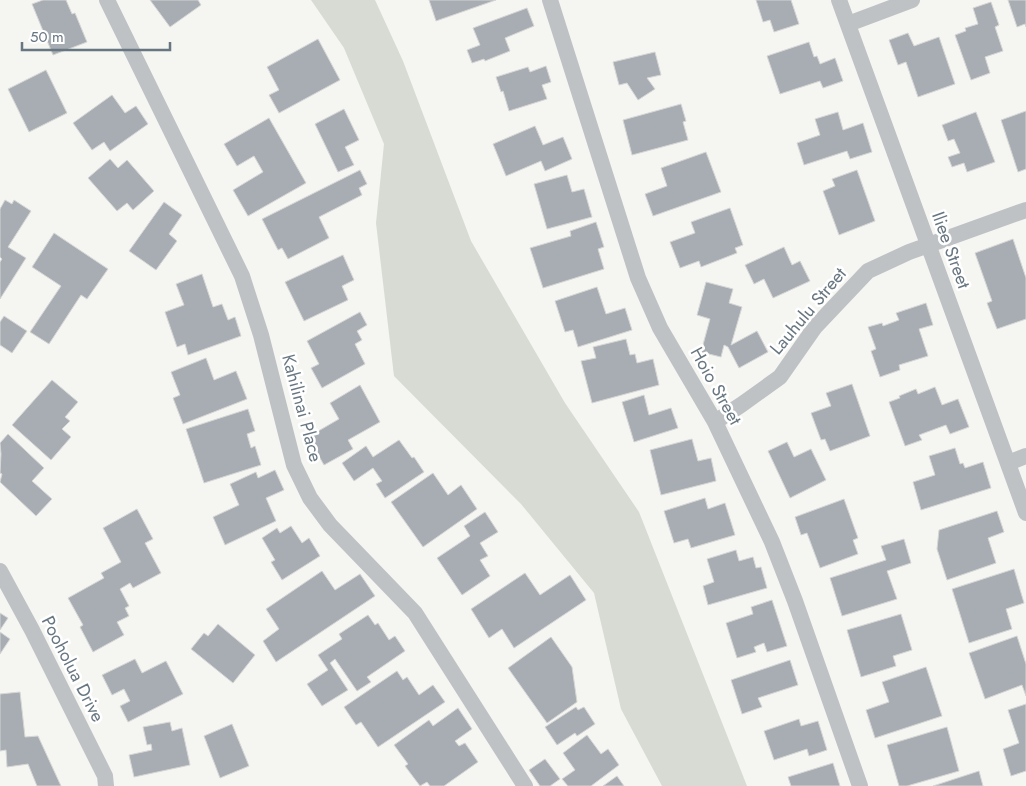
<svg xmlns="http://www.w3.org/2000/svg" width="1026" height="786" font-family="Jost,sans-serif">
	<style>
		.green { fill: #d7dbd3 }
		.building { fill: #a7adb2; stroke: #d6d6d5 }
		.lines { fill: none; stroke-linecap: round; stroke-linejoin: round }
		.minor { stroke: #bec2c5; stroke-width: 16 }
		.labels { text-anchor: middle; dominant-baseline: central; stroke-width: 5; stroke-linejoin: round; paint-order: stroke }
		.street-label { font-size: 18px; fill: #677680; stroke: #fff }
	</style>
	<rect width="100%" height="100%" fill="#f5f5f2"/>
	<path class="green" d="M311,0H375L403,61L471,241L565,403L639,512L747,786H662L621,709L594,593L521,504L394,376L376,223L384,144L344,48Z"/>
	<path class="building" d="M43,0H66L72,14L75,13L87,42L53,55L32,4Z
		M150,0H198L201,5L170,27Z
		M429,0H496L436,21Z
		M756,0H791L799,24L774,32L770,20L763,22Z
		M1008,0H1026V27L1025,24L1017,27Z
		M991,2L999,25L995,27L1003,51L985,57L990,73L971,80L955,35L966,31L965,28L978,24L973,8Z
		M527,8L534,26L505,38L510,51L485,61L484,59L472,63L467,50L480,45L473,28Z
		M908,33L914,46L939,37L955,84L918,97L906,62L898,65L889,40Z
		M318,39L340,80L279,113L269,95L279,90L267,67Z
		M809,42L814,57L817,56L820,64L835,58L843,81L823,88L820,81L780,94L767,56Z
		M655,52L661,75L647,78L655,89L638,100L627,83L619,85L613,62Z
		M546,66L551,82L542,85L547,99L509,111L503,91L501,92L496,77L528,67L530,72Z
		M46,70L67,113L29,132L8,89Z
		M112,95L125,113L136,106L148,124L110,151L104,142L92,150L73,123Z
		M681,104L686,121L683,122L688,140L632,155L623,120Z
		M344,109L359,140L345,147L354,165L338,172L315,124Z
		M1026,111V169L1018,172L1001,120Z
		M838,112L843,130L863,123L872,152L850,159L847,151L804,165L797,143L820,135L815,119Z
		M976,112L995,162L967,172L964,163L952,167L948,157L960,153L954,139L948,141L942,125Z
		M269,118L306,183L248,216L233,190L263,172L254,156L237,166L224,144Z
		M535,126L543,145L563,137L572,159L545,171L541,161L506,176L493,144Z
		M706,152L721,192L653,216L645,194L667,186L661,168Z
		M110,159L118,168L127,160L154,191L133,210L127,203L117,211L88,178Z
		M360,170L367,184L359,188L362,195L319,217L329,238L288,259L282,248L278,250L262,219Z
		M857,170L875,221L839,235L823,191L835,186L832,179Z
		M567,175L572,192L584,189L592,217L547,229L534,184Z
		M5,200L12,204L14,200L31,211L8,247L26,258L0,299V262L2,259L0,257V209Z
		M164,202L182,215L169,234L177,241L156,270L129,251Z
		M730,208L743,245L735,248L737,253L701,267L699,261L680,268L670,242L695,233L691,222Z
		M596,222L604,247L598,249L604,269L543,288L530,248L571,236L570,231Z
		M54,233L108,269L87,299L81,295L49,344L30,332L61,286L32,267Z
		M1013,239L1026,278V319L997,329L987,303L992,301L975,253Z
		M784,247L792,265L800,261L810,281L773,298L764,279L754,284L745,265Z
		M343,255L354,280L342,286L348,300L304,321L285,282Z
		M202,274L213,307L222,304L228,320L235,317L241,336L188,355L185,344L177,347L165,312L184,305L176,284Z
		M706,282L733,289L729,303L742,307L731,345L757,331L768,352L739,368L728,347L724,345L721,357L701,352L710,319L697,315Z
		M597,287L606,314L625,308L632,330L578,347L573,330L565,332L555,301Z
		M926,303L933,325L919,329L928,356L899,365L900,370L880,377L871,351L876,349L868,327L882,323L883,326L899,320L896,313Z
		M360,312L367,325L357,331L362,340L355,344L365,364L322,388L311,368L319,364L307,341Z
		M4,316L27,331L12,353L0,345V322Z
		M626,339L630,355L635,354L637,363L653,359L659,385L592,403L581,361L596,358L593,347Z
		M206,358L214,380L236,371L247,399L183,424L173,398L180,395L171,372Z
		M52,380L78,402L65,417L70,421L62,429L71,437L51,460L12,425Z
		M852,384L870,436L830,451L825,439L821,440L811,413L831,406L826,393Z
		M360,385L380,422L348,440L353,449L324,465L308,437L339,419L330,403Z
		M935,387L942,405L958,399L969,427L950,434L946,425L919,435L922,440L905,446L889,402L900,398L899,396L916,389L918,394Z
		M644,395L649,415L671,408L678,428L634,442L622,402Z
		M248,409L255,431L247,434L251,448L255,446L261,465L204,483L186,429Z
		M8,434L44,468L32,481L52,499L36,516L0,482L2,474L0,473L1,454L0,443Z
		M692,439L698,461L711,458L716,481L661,495L650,450Z
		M399,440L412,458L414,457L424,472L385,498L376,484L382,481L373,468L354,481L342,463L366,446L373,457Z
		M787,442L794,457L811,449L826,480L790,498L768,451Z
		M955,448L960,464L963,463L965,468L983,462L991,488L921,510L913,482L935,475L929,456Z
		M275,470L284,490L266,498L276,521L225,545L213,517L239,505L230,484L256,472L258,478Z
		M433,473L448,495L461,485L477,509L423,547L391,502Z
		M705,498L708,509L725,503L735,535L691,548L688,539L674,543L664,511Z
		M844,499L858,538L853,540L858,554L820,568L807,533L801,535L795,517Z
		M137,509L153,539L145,543L161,573L133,588L130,583L120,589L129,606L125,608L129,616L117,622L124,635L93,652L80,627L83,625L68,598L104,578L101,573L121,562L103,528Z
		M997,511L1004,532L988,538L996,563L947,580L937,549L939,530Z
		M485,512L498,532L480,543L488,556L480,560L490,576L462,595L437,558L470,536L464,526Z
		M291,526L302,543L309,538L320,556L282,580L271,562L275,560L262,538L277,528L280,533Z
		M904,539L911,563L887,571L897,599L842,616L830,578L886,560L881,546Z
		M736,550L739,561L753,557L756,568L761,567L767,588L708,605L703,586L714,582L707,559Z
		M1014,569L1024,603L1006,609L1012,629L969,643L952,589Z
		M322,571L335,590L360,574L375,596L276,662L263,641L279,629L266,609Z
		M525,573L540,595L570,575L586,600L514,648L502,629L489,638L471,609Z
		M772,600L787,646L767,652L764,643L754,647L756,652L737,658L726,623L753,614L751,607Z
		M0,613L8,618L0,630Z
		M901,614L912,650L893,656L896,666L861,677L847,630Z
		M368,615L375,625L378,623L389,640L395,636L405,651L367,677L371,682L357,691L335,659L330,663L348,690L322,706L307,684L328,670L318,655L342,639L339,634Z
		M218,624L255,655L233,683L191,649L204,633L208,636Z
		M0,632L10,639L0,654Z
		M1017,636L1026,664V696L1022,685L985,699L969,653Z
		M551,637L572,667L577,702L547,723L508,668Z
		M135,659L142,673L166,661L183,694L128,722L120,706L130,701L124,689L112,695L102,675Z
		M790,660L798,685L758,698L762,707L742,714L731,680Z
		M926,667L942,716L875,738L866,710L889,702L882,682Z
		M397,671L403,680L407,677L419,695L433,685L445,702L378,747L361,722L356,725L344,707Z
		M20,692L25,737L38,736L61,786H37L28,764L7,767L6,750L0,751V694Z
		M1026,704V771L1011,776L1003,749L1019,743L1008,710Z
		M576,707L578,710L584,707L595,724L577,736L575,733L557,745L545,727Z
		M458,708L472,729L455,741L459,746L465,743L478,762L444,786H430L427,782L420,786L405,766L408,764L394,745L429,720L433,726Z
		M799,719L801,726L818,721L827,750L809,756L807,749L774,760L764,731Z
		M170,722L172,731L182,728L190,765L134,777L129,755L152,750L151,744L147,745L143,727Z
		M232,724L249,766L220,778L204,736Z
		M947,727L959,771L907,786H899L887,745Z
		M587,735L601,754L608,749L619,765L591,786H568L562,779L575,770L563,753Z
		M545,759L560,779L550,786H540L529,770Z
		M833,763L840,786H791L788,777Z
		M979,771L983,786H933Z
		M617,776L624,786H603Z"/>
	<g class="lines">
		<path class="minor" d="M107,0L242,276L261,335L294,465L310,498L330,525L415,613L525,786
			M550,0L638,278L660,328L715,422L772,542L795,601L860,786
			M839,0L1026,513
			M848,24L912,0
			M715,422L741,405L780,377L815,327L868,271L909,252L1026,210
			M1008,463L1026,456
			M0,571L32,630L105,776L106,786"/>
	</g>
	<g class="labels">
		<g class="street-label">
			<text transform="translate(951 250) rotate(70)">Iliee Street</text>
			<text transform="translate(808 311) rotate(-50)">Lauhulu Street</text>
			<text transform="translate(716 386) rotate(61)">Hoio Street</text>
			<text transform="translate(302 408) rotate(75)">Kahilinai Place</text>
			<text transform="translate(73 669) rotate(63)">Pooholua Drive</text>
		</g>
	</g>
	<path d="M22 42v8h148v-8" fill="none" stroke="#677680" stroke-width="2.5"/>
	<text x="30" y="42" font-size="15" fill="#677680" stroke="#ffffff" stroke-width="4" paint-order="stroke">50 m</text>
</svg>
